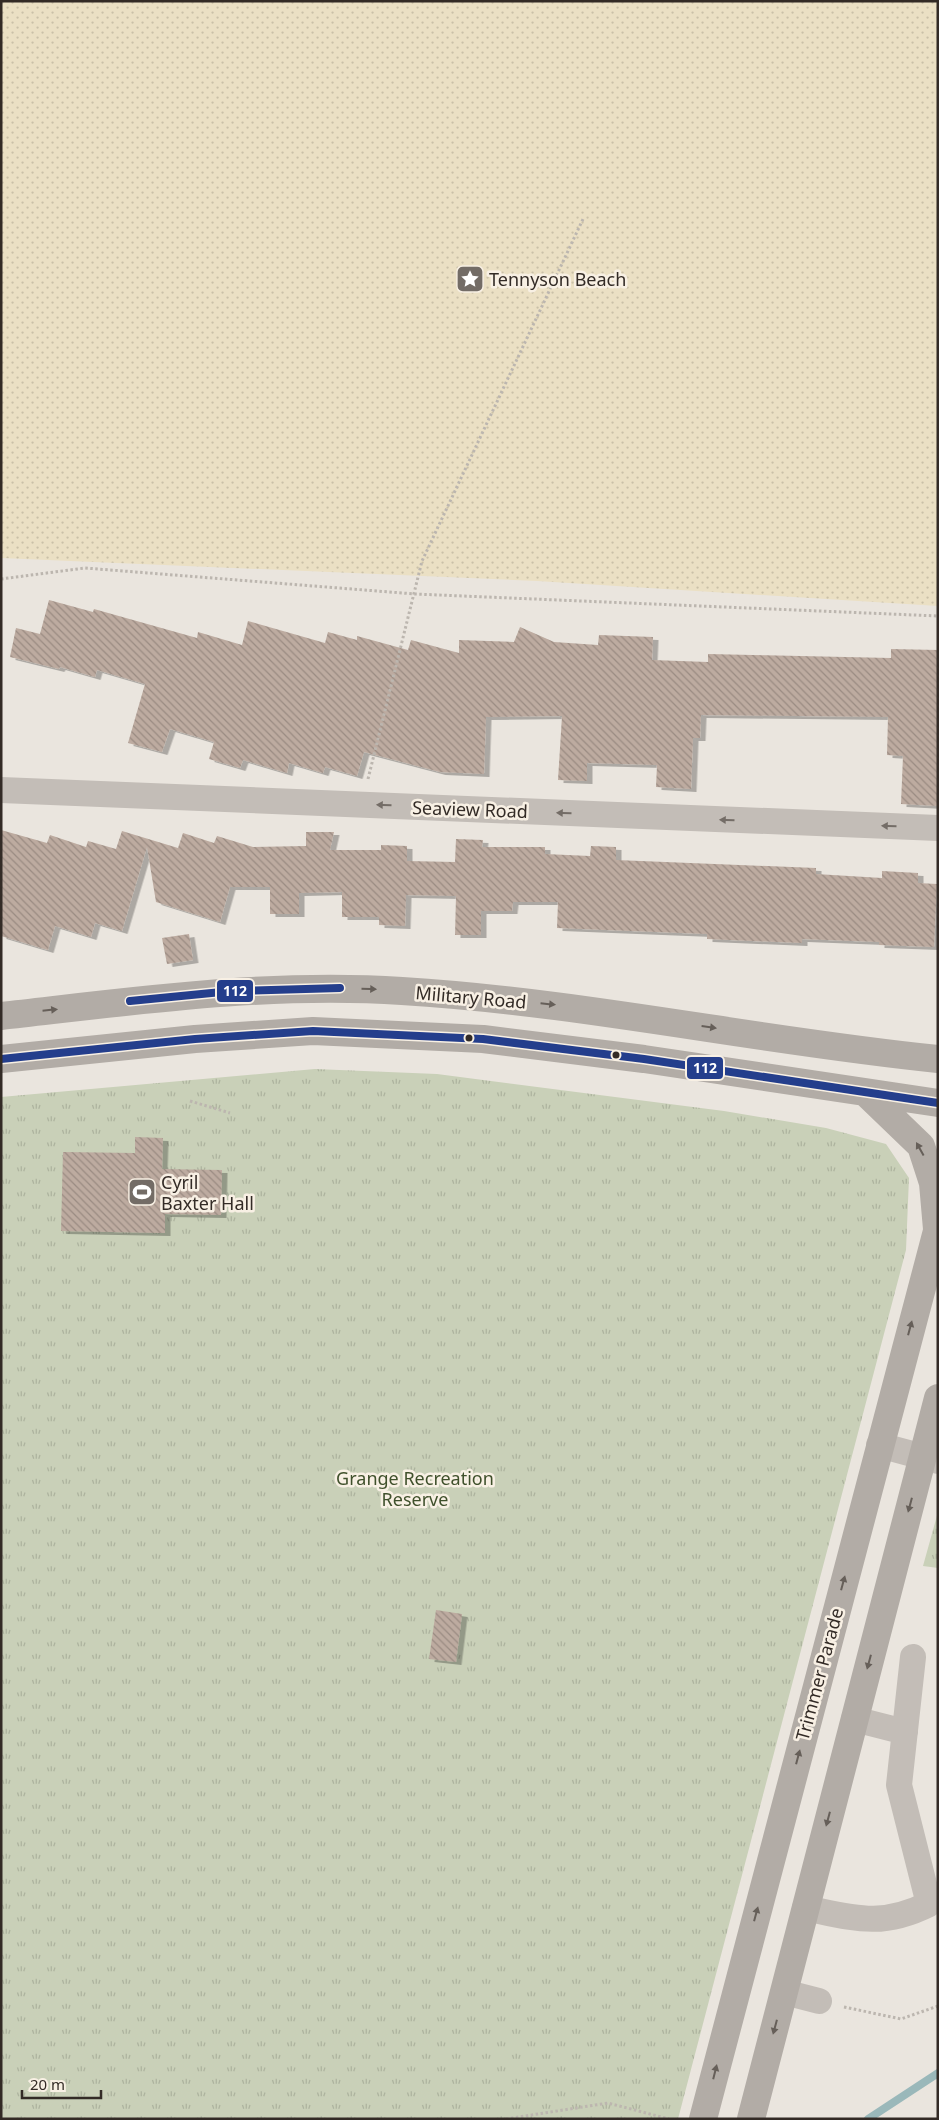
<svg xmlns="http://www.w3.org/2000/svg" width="939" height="2120" font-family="'Noto Sans',sans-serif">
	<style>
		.sand { fill: url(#sand-dots) }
		.park { fill: url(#park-tufts) }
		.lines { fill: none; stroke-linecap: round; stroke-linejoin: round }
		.stream { stroke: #9ab8ba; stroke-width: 8 }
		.building { fill: url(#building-back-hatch); filter: url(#shadow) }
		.path { stroke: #bcb6af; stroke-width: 3; stroke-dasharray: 2.5 2.5; stroke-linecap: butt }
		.minor { stroke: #c3bdb7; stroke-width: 26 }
		.major { stroke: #b2aca6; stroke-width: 28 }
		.bus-1-casing { stroke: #f8f0e4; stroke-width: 11 }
		.bus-1 { stroke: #243e8c; stroke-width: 8 }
		.oneway { fill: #746d67 }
		.oneway2 { fill: #665f59 }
		.bus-dot { fill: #332b26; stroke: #f8f0e4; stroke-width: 2 }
		.labels { text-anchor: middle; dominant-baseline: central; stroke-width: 5; stroke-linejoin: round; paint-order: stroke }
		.poi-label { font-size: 18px; fill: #332b26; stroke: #f8f0e4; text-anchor: start }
		.street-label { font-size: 18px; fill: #332b26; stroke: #f8f0e4 }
		.park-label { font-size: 18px; fill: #3f502b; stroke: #f8f0e4 }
		.line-badge { stroke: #f8f0e4; stroke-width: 2 }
		.badge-label { font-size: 14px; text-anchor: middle; font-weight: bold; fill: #fff }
	</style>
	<defs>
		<pattern id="sand-dots" width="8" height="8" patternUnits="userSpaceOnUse" patternTransform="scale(1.25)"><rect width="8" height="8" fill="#ebe0c4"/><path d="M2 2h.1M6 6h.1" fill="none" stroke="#cac0a8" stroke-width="1.8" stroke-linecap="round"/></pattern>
		<pattern id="park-tufts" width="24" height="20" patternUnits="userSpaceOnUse" patternTransform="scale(1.25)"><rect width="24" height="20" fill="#c9d0b8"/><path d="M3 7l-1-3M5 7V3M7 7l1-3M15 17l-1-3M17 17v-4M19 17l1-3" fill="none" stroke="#adb39e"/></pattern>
		<pattern id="building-back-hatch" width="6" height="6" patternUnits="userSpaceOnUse" patternTransform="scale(1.25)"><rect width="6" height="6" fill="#bdaba0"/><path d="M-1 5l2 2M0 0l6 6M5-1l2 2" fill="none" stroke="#9a8b82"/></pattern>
		<filter id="shadow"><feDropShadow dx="5.5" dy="3" stdDeviation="0" flood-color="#0004"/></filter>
	</defs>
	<rect width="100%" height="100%" fill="#eae5de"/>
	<path class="sand" d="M1,1H938V606L537,581L1,558Z"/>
	<path class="park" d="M315,1069L437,1074L724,1111L826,1128L886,1144L909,1178L906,1250L678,2119H1V1097Z
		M938,1512V1568L923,1566Z"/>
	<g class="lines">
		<path class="stream" d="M868,2119L938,2073"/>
	</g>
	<path class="building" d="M49,600L93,612L94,609L197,638L198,632L242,645L248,621L325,643L328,632L357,640V636L408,650L411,640L459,653V640L514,642L520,627L554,642L598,645L599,635L653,637L652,660L708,662V654L891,658V649L938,650V806L901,804L903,756L887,755L888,717L701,715L700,738H693L691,789L656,787L657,765L587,763V781L558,780L562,716L486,717L484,774L440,772L364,752L357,776L325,767L323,773L289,763L287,773L243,760L240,768L209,759L214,742L170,729L162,752L128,743L145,684L97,670L95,677L60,667L59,669L10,657L16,628L40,634Z
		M1,830L47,843L50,835L86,847L88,841L116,849L122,831L178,848L183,833L214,843L217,836L253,847L306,846V832H334L330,850H381V845L407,846V861L455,862L456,839L483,840L482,847H545V854L590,856L591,846L616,847V860L816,868V874L882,878V871L918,873V883L937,884L934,947L879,945V942L802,939V943L707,939V934L557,928L558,902H513L512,911H481V935H455L456,896L406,895L405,926L379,925V917H342V892L299,893V914H270V887H230L220,922L156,902L147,847L122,931L95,923L91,937L55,926L48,950L1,936Z
		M189,934L193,960L167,964L162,938Z
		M135,1137L163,1138L162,1169L222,1170L221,1215L165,1214V1233L61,1231L63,1152L135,1153Z
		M436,1610L462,1614L456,1662L429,1659Z"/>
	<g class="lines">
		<path class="path" d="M1,579L85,568L415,594L938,616
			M368,779L422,561L584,217
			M190,1101L230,1113
			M844,2007L901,2019L938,2006
			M506,2119L608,2103L669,2119"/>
		<path class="minor" d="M1,790L938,828
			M879,1445L938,1461
			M854,1719L905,1732
			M805,1908C854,1918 881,1928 929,1904L899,1785L913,1657
			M784,1992L819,2001"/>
		<path class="major" d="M1,1016C135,1001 268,982 402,991C582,1002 759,1041 938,1059
			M1,1059L195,1039L313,1031L483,1039L644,1059L938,1103
			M867,1094L921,1146L933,1183L937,1229
			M703,2119L938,1227
			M751,2119L938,1398"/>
		<defs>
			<path id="bus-1" d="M130,1001L232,991L340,988
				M1,1059L195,1039L313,1031L483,1039L644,1059L938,1103"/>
		</defs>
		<use href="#bus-1" class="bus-1-casing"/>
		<use href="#bus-1" class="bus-1"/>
	</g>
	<defs><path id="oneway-solid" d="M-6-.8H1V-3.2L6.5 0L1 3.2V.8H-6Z" transform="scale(1.25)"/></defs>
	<g class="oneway">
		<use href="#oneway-solid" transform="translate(384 805) rotate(-178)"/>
		<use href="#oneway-solid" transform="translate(564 813) rotate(-178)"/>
		<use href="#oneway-solid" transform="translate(727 820) rotate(-178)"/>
		<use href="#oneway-solid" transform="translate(889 826) rotate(-178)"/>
	</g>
	<g class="oneway2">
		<use href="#oneway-solid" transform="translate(369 989) rotate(2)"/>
		<use href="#oneway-solid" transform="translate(548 1004) rotate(6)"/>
		<use href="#oneway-solid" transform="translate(50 1010) rotate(-6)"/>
		<use href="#oneway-solid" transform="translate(709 1027) rotate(8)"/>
		<use href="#oneway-solid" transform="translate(920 1149) rotate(-119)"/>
		<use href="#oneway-solid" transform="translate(910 1328) rotate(-75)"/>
		<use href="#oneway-solid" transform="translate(910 1505) rotate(105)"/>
		<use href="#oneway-solid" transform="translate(843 1583) rotate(-75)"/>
		<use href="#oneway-solid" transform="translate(869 1662) rotate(105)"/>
		<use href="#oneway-solid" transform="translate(798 1757) rotate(-75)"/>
		<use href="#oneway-solid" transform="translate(828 1819) rotate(105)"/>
		<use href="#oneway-solid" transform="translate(756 1914) rotate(-75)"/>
		<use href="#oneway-solid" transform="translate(775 2027) rotate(105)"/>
		<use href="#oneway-solid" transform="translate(715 2072) rotate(-76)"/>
	</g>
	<defs>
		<symbol id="sight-square" viewBox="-11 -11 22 22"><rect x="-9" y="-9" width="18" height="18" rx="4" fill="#736c66" stroke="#f8f0e4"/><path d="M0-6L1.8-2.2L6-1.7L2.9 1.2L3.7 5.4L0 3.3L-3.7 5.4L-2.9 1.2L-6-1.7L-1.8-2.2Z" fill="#fff"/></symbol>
		<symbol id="stadium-square" viewBox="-11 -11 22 22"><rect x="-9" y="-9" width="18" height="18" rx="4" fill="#736c66" stroke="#f8f0e4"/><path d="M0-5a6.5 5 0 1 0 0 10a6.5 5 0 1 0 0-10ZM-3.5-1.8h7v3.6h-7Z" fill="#fff"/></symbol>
	</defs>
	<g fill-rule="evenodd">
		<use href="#sight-square" x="454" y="263" width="32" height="32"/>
		<use href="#stadium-square" x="126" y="1176" width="32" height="32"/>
	</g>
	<g class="bus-dot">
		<circle cx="469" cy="1038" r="4.5"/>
		<circle cx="616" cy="1055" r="4.5"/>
	</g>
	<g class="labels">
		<g class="poi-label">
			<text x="489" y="279">Tennyson Beach</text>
			<text x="161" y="1182">Cyril<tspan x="161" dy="21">Baxter Hall</tspan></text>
		</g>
		<g class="street-label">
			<text transform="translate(470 809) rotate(2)">Seaview Road</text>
			<text transform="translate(471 997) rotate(5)">Military Road</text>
			<text transform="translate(819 1674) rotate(-75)">Trimmer Parade</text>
		</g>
		<g class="park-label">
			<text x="415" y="1478">Grange Recreation<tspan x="415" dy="21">Reserve</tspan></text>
		</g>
	</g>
	<g class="line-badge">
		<rect x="216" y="979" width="38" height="24" rx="5" fill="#243e8c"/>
		<rect x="686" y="1056" width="38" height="24" rx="5" fill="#243e8c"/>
	</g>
	<g class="badge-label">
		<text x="235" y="996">112</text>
		<text x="705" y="1073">112</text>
	</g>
	<rect width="939" height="2120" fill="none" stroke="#332b26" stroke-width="5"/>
	<path d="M22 2090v8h79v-8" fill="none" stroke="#332b26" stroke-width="2.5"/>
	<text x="30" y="2090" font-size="15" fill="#332b26" stroke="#f8f0e4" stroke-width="4" paint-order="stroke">20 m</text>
</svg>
